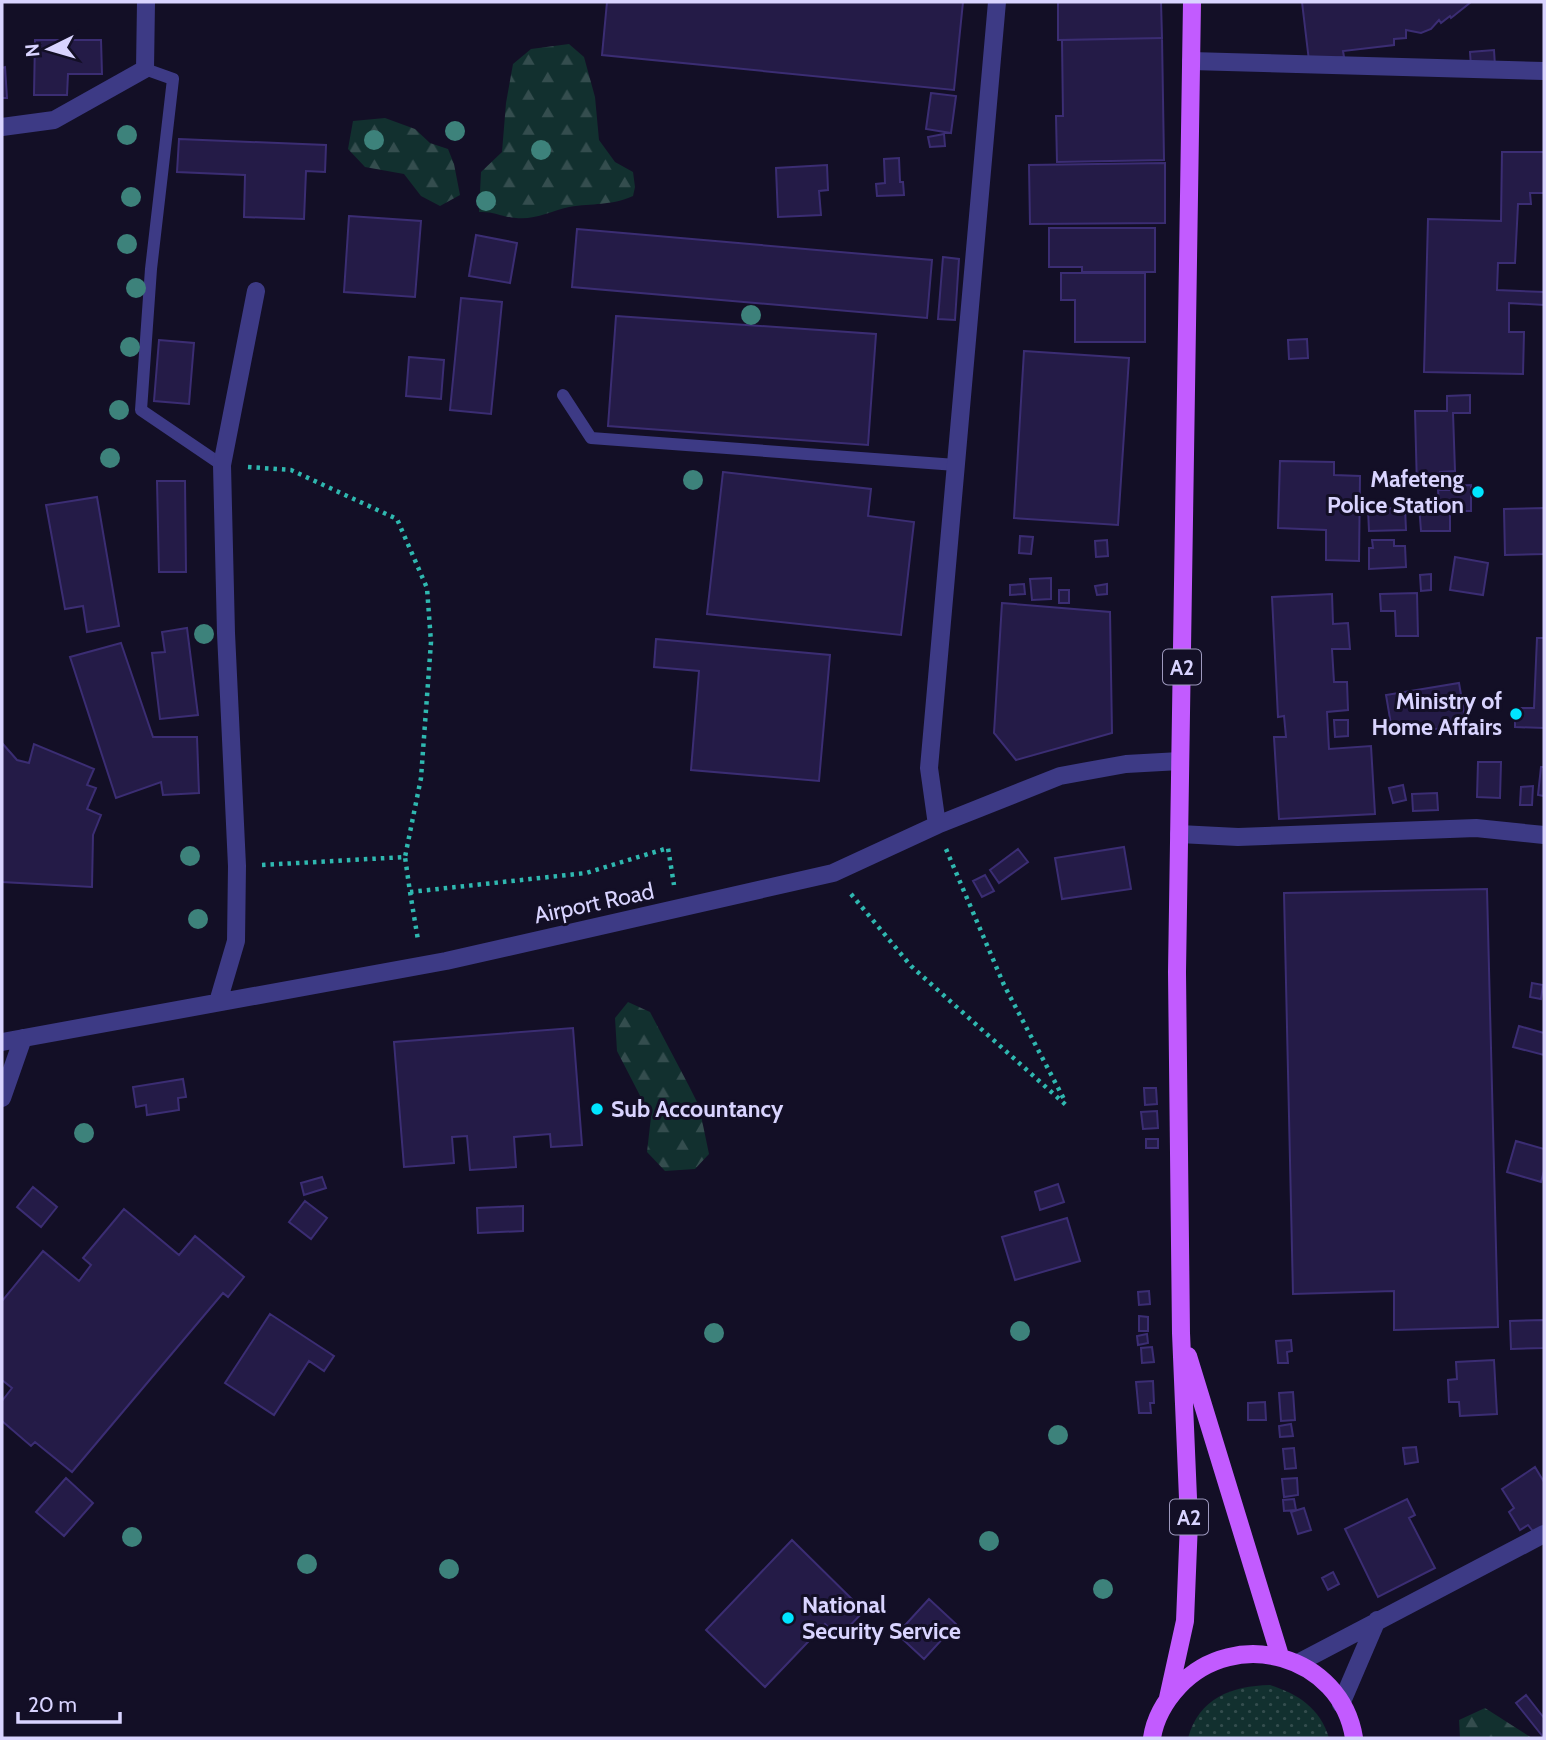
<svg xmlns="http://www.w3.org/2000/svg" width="1546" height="1740" font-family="Cabin,sans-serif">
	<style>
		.grass { fill: url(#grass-dots) }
		.forest { fill: url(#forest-firs) }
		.building { fill: #241b47; stroke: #3b2d73; stroke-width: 2 }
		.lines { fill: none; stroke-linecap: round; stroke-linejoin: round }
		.path { stroke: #2fb8b0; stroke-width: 4.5; stroke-dasharray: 3.5 5; stroke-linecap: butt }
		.lane { stroke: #3d3a85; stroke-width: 12 }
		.street { stroke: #3d3a85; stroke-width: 18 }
		.primary { stroke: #c25bff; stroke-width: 18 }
		.tree { fill: #3d827b }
		.poi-dot { fill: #00e5ff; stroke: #130f26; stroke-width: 2.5 }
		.labels { text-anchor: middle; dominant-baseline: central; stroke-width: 6; stroke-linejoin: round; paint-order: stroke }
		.shield { fill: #130f26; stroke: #9e99be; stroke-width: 2 }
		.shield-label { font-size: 21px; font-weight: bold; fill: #d9d4ff }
		.poi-label { font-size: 23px; font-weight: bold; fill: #d9d4ff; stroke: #130f26; text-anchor: end }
		.street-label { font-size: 23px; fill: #d9d4ff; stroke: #130f26 }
	</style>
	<defs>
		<pattern id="grass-dots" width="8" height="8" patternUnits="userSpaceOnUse" patternTransform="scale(1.75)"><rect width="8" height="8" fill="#12302f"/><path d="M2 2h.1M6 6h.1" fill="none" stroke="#344d4e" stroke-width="1.8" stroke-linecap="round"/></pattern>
		<pattern id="forest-firs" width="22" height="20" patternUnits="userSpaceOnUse" patternTransform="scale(1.75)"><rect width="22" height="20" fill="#12302f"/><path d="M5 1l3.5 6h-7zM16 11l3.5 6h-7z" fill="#344d4e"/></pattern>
	</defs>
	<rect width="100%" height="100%" fill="#130f26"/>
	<path class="grass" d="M1270,1685C1298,1694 1320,1708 1329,1738H1188C1199,1698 1231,1686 1270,1685Z"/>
	<path class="forest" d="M569,44L584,57L595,97L599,140L615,162L633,172L635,187L633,196C610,206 593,203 569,207C551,211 535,220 516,218C502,217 494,211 479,212L481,172L502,152L506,103L513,64L531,49Z
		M385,118L415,129L430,143L448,149L454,164L460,195L440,206L421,196L404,174L365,167L348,149L353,121Z
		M628,1002L650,1012L689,1086L699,1106L709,1154L695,1169L665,1171L647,1152L651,1117L617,1051L615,1018Z
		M1485,1708L1532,1738H1460L1459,1720Z"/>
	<path class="building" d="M607,2H963L954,90L602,55Z
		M1058,2H1161L1162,38L1058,40Z
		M1302,2H1471L1451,18L1450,16L1441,23L1439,20L1431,29L1421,33L1406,30V38L1394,39V45L1343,51L1344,57L1309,61Z
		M1162,38L1164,160L1057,162L1056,116H1063L1062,40Z
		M35,40H101L102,74H68L67,95H34Z
		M1494,50L1495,66L1471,67L1470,52Z
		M5,67L7,98H2V68Z
		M931,93L956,96L951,133L926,129Z
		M944,134L945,146L930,147L928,137Z
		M179,139L326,145L325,172L306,171L304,219L244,217L245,175L177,172Z
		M1502,152H1544V193H1530L1531,204H1518L1515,263H1498L1497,290L1544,292V305L1509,303V332H1524L1523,374L1424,372L1428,219L1501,221Z
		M899,158L900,182H903L904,195L877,196L876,184L885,183L884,159Z
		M1165,163V223L1030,224L1029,165Z
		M827,165L828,190L819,191L821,215L778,217L776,168Z
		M349,216L421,221L415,297L344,292Z
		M1049,228H1155V272H1082V267H1049Z
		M577,229L932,260L927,318L572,287Z
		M476,235L517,243L510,283L469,276Z
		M943,257L959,259L955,320L938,319Z
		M1061,273H1145V342H1075V300H1061Z
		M461,298L502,302L491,414L450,410Z
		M616,316L876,334L868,445L608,426Z
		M1307,339L1308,358L1289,359L1288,340Z
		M159,340L194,343L189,404L154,401Z
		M1024,351L1129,358L1118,525L1014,518Z
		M409,357L444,360L441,399L406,396Z
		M1470,395V413H1453L1455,471L1440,472V487H1417L1415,411H1447V396Z
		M1280,461L1334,462V475L1360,476L1359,561L1326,560V530L1278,528Z
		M723,472L871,489L868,516L914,522L901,635L707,614Z
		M157,481H185L186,572H159Z
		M1471,485V511H1450V531H1421L1419,505H1439L1438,490H1452V486Z
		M97,497L119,626L87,632L83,606L65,609L46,505Z
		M1405,508L1406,530L1369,531L1368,509Z
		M1544,508V554L1505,555L1504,509Z
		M1020,536L1033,537L1031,554L1019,553Z
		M1107,540L1108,556L1096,557L1095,541Z
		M1372,540H1394V546H1405L1406,567L1369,569V548H1373Z
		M1455,557L1488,563L1483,595L1450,590Z
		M1431,574V590L1421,591L1420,575Z
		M1051,578V599L1032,600L1030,579Z
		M1024,584L1025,594L1010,595V585Z
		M1107,584V594L1097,595L1095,586Z
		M1059,590H1069V603H1059Z
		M1417,593L1418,636H1396L1395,611H1381L1380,594Z
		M1332,594L1333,624L1348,623L1350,649H1332L1334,682H1347L1348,710L1327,712L1329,749L1371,746L1375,814L1279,819L1274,737H1286L1284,716L1278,717L1272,597Z
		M1002,603L1110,612L1112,733L1016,760L994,733Z
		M187,628L198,715L160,719L152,653L165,652L162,632Z
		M1537,638H1544V728L1515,727V708H1534Z
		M656,639L830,655L819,781L691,770L699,671L654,667Z
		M121,643L153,737H197L199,793L163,795L161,782L116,798L70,657Z
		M1459,683L1466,724L1393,736L1386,695Z
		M1334,720H1348V736L1335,737Z
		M2,743L17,760L29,763L34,744L94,769L87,785L96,788L87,809L101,815L93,835L92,887L2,882Z
		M1478,762H1501L1500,798L1477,797Z
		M1541,767H1544V796L1538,795Z
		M1403,785L1406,800L1393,803L1389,788Z
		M1533,786L1532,805H1520L1521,787Z
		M1437,793L1438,810L1413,811L1412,794Z
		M1124,847L1131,889L1062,899L1055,858Z
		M1018,849L1028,862L999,883L990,870Z
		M985,875L994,891L982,897L973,881Z
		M1487,889L1498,1327L1394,1330V1291L1293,1294L1284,893Z
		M1532,983L1543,985L1541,999L1530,997Z
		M1519,1026L1544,1033V1055L1513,1047Z
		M573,1028L582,1145L551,1147L550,1134L514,1137L516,1167L470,1170L467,1136L452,1137L454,1163L404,1167L394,1042Z
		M183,1079L186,1097L178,1098L179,1110L147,1115L146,1105L136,1107L133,1087Z
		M1144,1088H1156L1157,1104L1145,1105Z
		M1157,1111L1158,1128L1143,1129L1141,1112Z
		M1146,1139H1158V1148H1146Z
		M1516,1141L1544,1149V1171L1541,1182L1507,1172Z
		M322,1177L326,1188L304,1195L301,1183Z
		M1058,1184L1064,1202L1040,1210L1035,1192Z
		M33,1187L57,1207L41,1227L17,1207Z
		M305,1201L327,1218L311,1239L289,1222Z
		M523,1206V1231L478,1233L477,1208Z
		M124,1209L179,1255L195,1236L244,1277L228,1297L223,1293L72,1472L35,1442L31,1446L2,1421V1401L12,1388L2,1380V1301L43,1251L79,1281L91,1265L83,1258Z
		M1067,1218L1080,1261L1015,1280L1002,1237Z
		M1149,1291L1150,1304L1139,1305L1138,1292Z
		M270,1314L334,1356L324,1371L309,1361L274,1415L225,1383Z
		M1139,1316L1148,1317V1331H1139Z
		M1544,1320V1348L1511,1349L1510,1321Z
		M1147,1334L1148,1343L1138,1345L1137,1336Z
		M1291,1340L1292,1351L1287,1352L1288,1363H1278L1276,1341Z
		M1152,1347L1154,1362L1142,1363L1141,1348Z
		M1494,1360L1497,1414L1460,1416L1459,1402H1449L1448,1380L1457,1379L1456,1362Z
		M1153,1381L1154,1403H1150L1151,1413H1139L1136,1382Z
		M1293,1392L1295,1420L1281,1421L1279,1393Z
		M1265,1402L1266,1420H1248V1403Z
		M1291,1424L1293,1436L1280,1437L1279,1426Z
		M1416,1447L1418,1462L1405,1464L1403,1448Z
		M1294,1448L1296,1468L1285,1469L1283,1449Z
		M1535,1467L1544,1482V1528L1535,1534L1528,1525L1520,1530L1509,1512L1514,1508L1502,1489Z
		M66,1478L93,1503L64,1536L36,1512Z
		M1297,1478L1298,1495L1284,1497L1282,1479Z
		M1294,1499L1296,1510L1284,1511L1283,1500Z
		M1407,1499L1415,1515L1409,1518L1435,1568L1378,1597L1345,1529Z
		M1304,1508L1311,1530L1298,1534L1291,1512Z
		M792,1540L864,1611L839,1637L825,1624L765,1687L706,1630Z
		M1333,1572L1339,1584L1328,1590L1322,1578Z
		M929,1599L956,1624L924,1659L897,1634Z
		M1526,1695L1544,1718V1738L1516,1703Z"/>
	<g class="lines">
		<path class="path" d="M248,467L291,470L397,519L427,588L431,642L421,778L405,857
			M946,849L1004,985L1065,1101
			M262,865L405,857L410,892L586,873L668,848L674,885
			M410,892L418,940
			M851,894L911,966L1067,1106"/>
		<path class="lane" d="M145,69L173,79L151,269L141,410L222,465
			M563,395L591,438L956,465"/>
		<path class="street" d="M1191,61L1544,71
			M2,127L54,120L145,69L146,2
			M937,825L929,768L997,2
			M1179,834L1238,837L1476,828L1544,835
			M218,1002L236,941L237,866L226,633L222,465L256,291
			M2,1042L446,961L833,873L937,825L1060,776L1126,764L1180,761
			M2,1098L23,1038
			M1298,1663L1544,1534
			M1341,1704L1377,1620"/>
		<path class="primary" d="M1188,1356L1280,1656
			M1168,1698L1185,1621L1189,1522L1181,1333L1177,972L1192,2
			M1152,1738C1155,1718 1165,1701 1179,1686C1235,1626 1341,1655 1354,1738"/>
	</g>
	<g class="tree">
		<circle cx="455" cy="131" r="10"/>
		<circle cx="127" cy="135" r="10"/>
		<circle cx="374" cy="140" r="10"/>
		<circle cx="541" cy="150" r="10"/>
		<circle cx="131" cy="197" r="10"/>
		<circle cx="486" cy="201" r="10"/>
		<circle cx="127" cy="244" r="10"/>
		<circle cx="136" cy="288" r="10"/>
		<circle cx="751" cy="315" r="10"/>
		<circle cx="130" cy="347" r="10"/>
		<circle cx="119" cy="410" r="10"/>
		<circle cx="110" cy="458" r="10"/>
		<circle cx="693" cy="480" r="10"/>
		<circle cx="204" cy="634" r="10"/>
		<circle cx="190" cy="856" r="10"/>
		<circle cx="198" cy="919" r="10"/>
		<circle cx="84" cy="1133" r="10"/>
		<circle cx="1020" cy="1331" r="10"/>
		<circle cx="714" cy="1333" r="10"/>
		<circle cx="1058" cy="1435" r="10"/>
		<circle cx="132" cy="1537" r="10"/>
		<circle cx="989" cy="1541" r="10"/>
		<circle cx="307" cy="1564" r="10"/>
		<circle cx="449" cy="1569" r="10"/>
		<circle cx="1103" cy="1589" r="10"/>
	</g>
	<g class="poi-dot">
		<circle cx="1478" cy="492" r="7"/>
		<circle cx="1516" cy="714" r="7"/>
		<circle cx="597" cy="1109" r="7"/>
		<circle cx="788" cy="1618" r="7"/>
	</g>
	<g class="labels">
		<g class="shield">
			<rect x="1163" y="649.5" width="38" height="35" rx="5"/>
			<rect x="1170" y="1499.5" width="38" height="35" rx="5"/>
		</g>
		<g class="shield-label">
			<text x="1182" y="667">A2</text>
			<text x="1189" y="1517">A2</text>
		</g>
		<g class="poi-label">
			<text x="1464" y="479">Mafeteng<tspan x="1464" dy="26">Police Station</tspan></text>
			<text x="1502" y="701">Ministry of<tspan x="1502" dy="26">Home Affairs</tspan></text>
			<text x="611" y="1109" text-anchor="start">Sub Accountancy</text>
			<text x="802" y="1605" text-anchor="start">National<tspan x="802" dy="26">Security Service</tspan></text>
		</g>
		<g class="street-label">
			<text transform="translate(594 903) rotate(-12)">Airport Road</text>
		</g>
	</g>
	<rect width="1546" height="1740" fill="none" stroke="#d9d4ff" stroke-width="7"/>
	<g transform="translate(49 49) rotate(265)" stroke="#130f26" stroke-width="5" paint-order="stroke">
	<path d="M0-5L12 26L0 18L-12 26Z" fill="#d9d4ff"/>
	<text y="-10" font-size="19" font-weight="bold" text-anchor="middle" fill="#d9d4ff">N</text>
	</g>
	<path d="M18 1712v10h102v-10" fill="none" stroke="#d9d4ff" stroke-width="3.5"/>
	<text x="28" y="1712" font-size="21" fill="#d9d4ff" stroke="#130f26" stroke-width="5" paint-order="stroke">20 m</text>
</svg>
